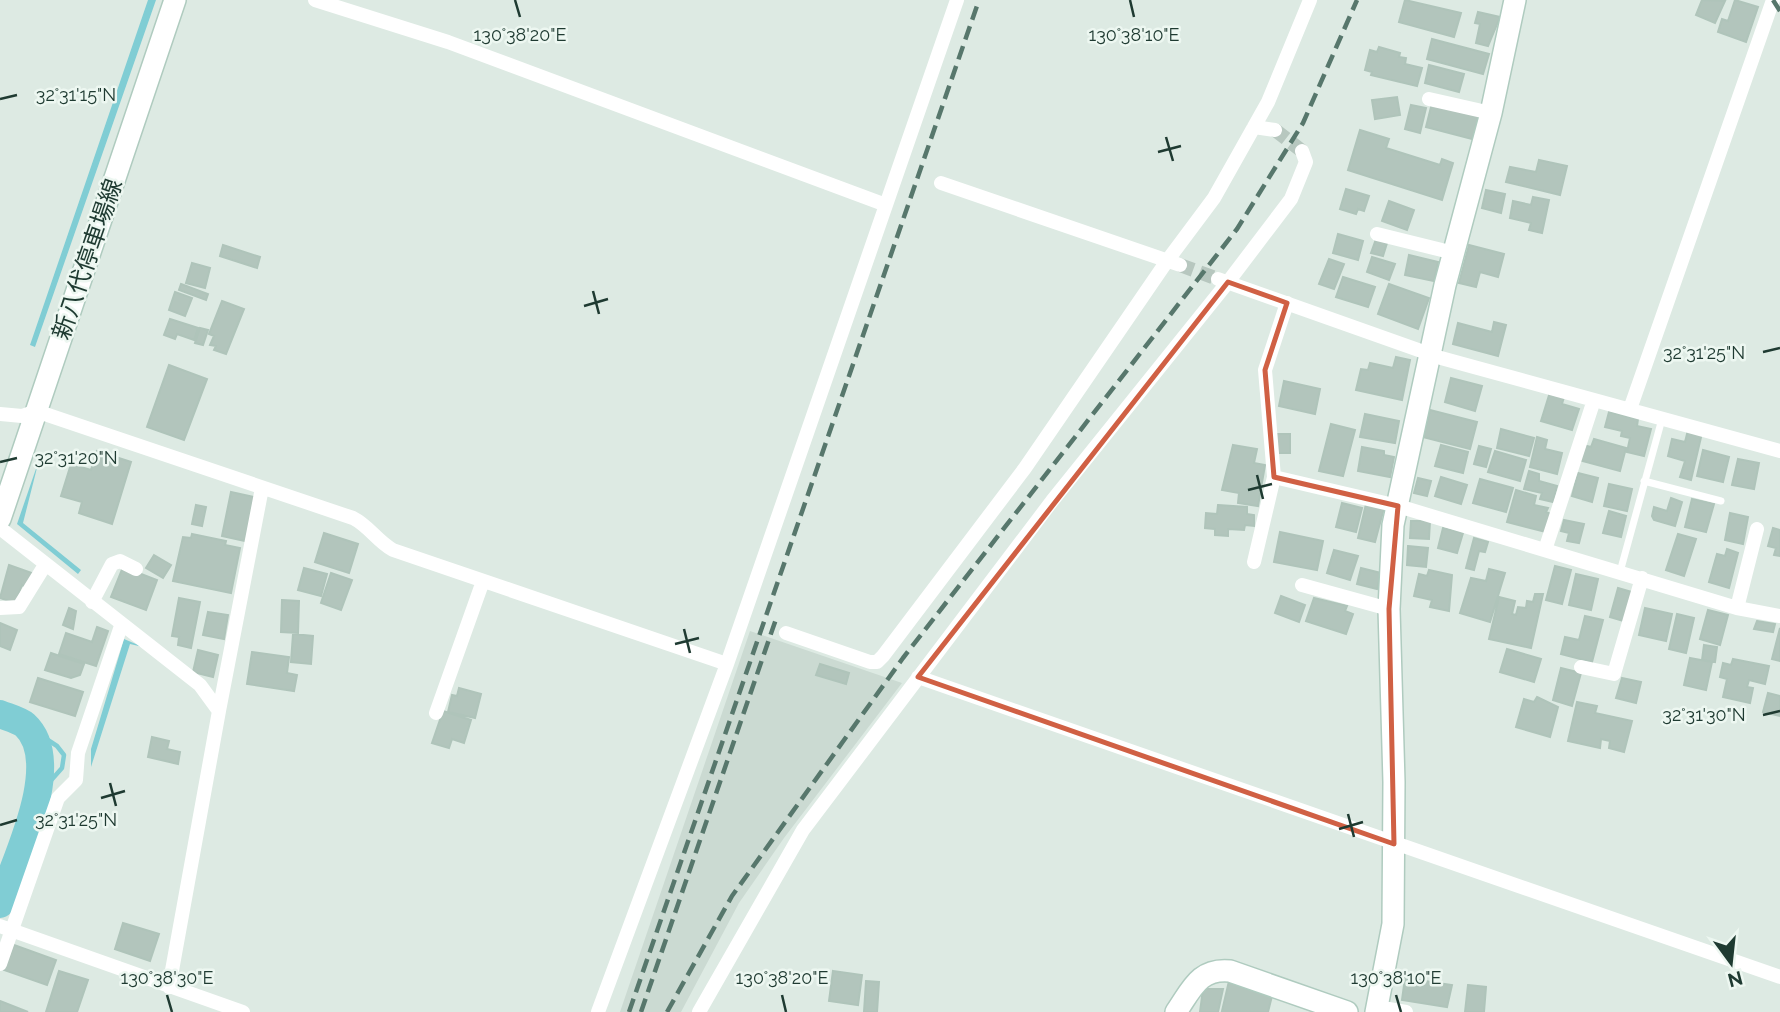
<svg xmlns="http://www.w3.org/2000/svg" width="1780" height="1012" font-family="Raleway,'Noto Sans JP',sans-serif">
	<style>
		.built { fill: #cbdad2 }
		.water { fill: #80cdd4 }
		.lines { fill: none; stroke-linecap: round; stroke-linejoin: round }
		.stream { stroke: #80cdd4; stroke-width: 4.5 }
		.river { stroke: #80cdd4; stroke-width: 28 }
		.building { fill: #b2c5bc; stroke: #afc4ba; stroke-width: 2 }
		.street-tunnel { stroke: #b7c7bf; stroke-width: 14; stroke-dasharray: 14 7; stroke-linecap: butt }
		.secondary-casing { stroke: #afcbbf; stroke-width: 24 }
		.lane { stroke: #fff; stroke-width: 7 }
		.street { stroke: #fff; stroke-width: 14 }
		.secondary { stroke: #fff; stroke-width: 21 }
		.rail { stroke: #57776c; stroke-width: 4.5; stroke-dasharray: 14 7; stroke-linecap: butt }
		.marked { fill: none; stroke: #d06044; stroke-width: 5; stroke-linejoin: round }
		.ticks { fill: none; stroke: #1e3a31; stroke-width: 2.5 }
		.labels { text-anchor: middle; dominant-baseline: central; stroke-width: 5; stroke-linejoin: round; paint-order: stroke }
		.street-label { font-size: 24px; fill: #1e3a31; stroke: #edf7f1 }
		.ticks-label { font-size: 18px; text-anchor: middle; fill: #1e3a31; stroke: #edf7f1; stroke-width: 5; stroke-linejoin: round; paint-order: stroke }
	</style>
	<rect width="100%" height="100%" fill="#ddeae3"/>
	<path class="built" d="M750,631L902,683L784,838L739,903L681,1012H620Z"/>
	<path class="water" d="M148,0H156L35,347L30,345Z
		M39,460L23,523L81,570L78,574L17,524Z
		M124,639L143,647L130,644L91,767V749Z"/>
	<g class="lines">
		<path class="stream" d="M25,725L57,746L64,755L62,768L39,794"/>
		<path class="river" d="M0,714C7,717 19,720 25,725C65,762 15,861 0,904"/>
	</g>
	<path class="building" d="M1405,0L1461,13L1454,37L1399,22Z
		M1702,0L1725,1L1715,23L1696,15Z
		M1735,0L1758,7L1746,42L1718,32L1722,19L1728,21Z
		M1478,12L1500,17L1488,46L1476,43L1480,24L1475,23Z
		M1432,39L1489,54L1483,74L1427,59Z
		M1379,47L1400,53L1399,57L1406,58L1405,64L1422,68L1417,86L1371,75L1372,72L1365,70L1370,50L1377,52Z
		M1429,65L1464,74L1459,92L1425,83Z
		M1397,97L1400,115L1375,119L1372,100Z
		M1432,103L1482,116L1476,140L1426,127Z
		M1411,105L1426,108L1420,133L1405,129Z
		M1360,130L1389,139L1386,148L1440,165L1442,159L1453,163L1442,200L1348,170Z
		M1539,160L1567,166L1560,195L1506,182L1510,167L1536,172Z
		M1346,189L1369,196L1364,211L1358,209L1356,214L1340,209Z
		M1486,190L1505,194L1501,213L1482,208Z
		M1533,197L1549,200L1542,233L1529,230L1531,223L1510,218L1513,201L1531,205Z
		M1389,201L1414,210L1407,230L1382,221Z
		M1338,234L1363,241L1358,260L1333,253Z
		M1376,239L1387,243L1383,256L1371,253Z
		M223,245L260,257L257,268L220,256Z
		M1469,245L1504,254L1498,277L1480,272L1476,287L1459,283Z
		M1409,255L1438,262L1434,281L1405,275Z
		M1372,257L1395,264L1389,280L1367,272Z
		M1329,259L1344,264L1334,289L1319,284Z
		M192,263L210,268L205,288L186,283Z
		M1343,277L1375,287L1368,307L1336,297Z
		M181,284L208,294L206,300L179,290Z
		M1389,284L1429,298L1418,329L1378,314Z
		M175,292L192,298L185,316L169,310Z
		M222,301L244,309L226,354L214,350L216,346L210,345L214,336L209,334Z
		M170,319L198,328L194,340L177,334L175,339L164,335Z
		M1494,322L1506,325L1498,356L1453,344L1458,323L1492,332Z
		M200,328L208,330L203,345L195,343Z
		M1396,357L1410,360L1402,400L1356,390L1361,369L1368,370L1370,363L1393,368Z
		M169,365L207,379L184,440L147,427Z
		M1451,378L1482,386L1475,411L1445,402Z
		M1284,381L1320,389L1315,414L1279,406Z
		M1550,392L1564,397L1562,404L1579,409L1572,430L1541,421Z
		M1430,410L1477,422L1470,449L1423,437Z
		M1609,412L1638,419L1637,426L1651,429L1644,456L1627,452L1630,438L1621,436L1622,431L1605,427Z
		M1365,414L1399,421L1395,443L1360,437Z
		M1331,424L1355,430L1343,476L1319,471Z
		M1501,429L1534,438L1529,456L1497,448Z
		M1688,430L1702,433L1691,480L1680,477L1685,461L1668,456L1672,439L1685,442Z
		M1276,434H1290V453H1276Z
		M1537,437L1547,440L1545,449L1562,453L1557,474L1530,467Z
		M1594,439L1626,448L1620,471L1579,460L1583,445L1591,447Z
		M1233,445L1257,449L1254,463L1265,465L1258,506L1238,503L1239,493L1222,490Z
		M1441,445L1468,452L1463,473L1435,466Z
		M1479,446L1491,449L1486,467L1474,464Z
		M1362,447L1384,451V455L1394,457L1390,477L1358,471Z
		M1703,450L1729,457L1723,482L1697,476Z
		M97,451L131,462L112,524L79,513L82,502L61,496L71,464L91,470Z
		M1495,451L1526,460L1520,481L1488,472Z
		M1738,459L1759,463L1754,489L1732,485Z
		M1529,471L1539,474V481L1557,486L1553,502L1540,499L1542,493L1524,489Z
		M1578,473L1598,478L1592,502L1572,496Z
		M1441,477L1467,485L1461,504L1435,496Z
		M1418,478L1431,481L1427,496L1414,493Z
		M1480,479L1513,488L1506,512L1473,503Z
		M1609,484L1632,489L1627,511L1604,506Z
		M1516,490L1536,496L1534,505L1548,508L1546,512L1551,514L1546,532L1507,522Z
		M231,492L254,497L245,541L222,536Z
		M1671,498L1682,502L1675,526L1654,520L1652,516L1654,507L1667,511Z
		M1692,499L1714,504L1706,532L1685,527Z
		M1342,503L1362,508L1356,532L1336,527Z
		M1366,504L1384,508L1375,542L1358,538Z
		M196,505L206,507L202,526L192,524Z
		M1218,505L1247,507V514L1254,515V526L1245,525L1244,530L1228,529V536L1215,535V529L1205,528L1206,513L1217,514Z
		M1609,511L1626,516L1621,537L1603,533Z
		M1730,513L1748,517L1743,544L1725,540Z
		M1564,520L1584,524L1579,543L1567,541L1569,533L1561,531Z
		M1411,521H1430L1429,539L1410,538Z
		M1443,528L1463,533L1457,553L1438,548Z
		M1773,528L1780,530V556L1774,555L1776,548L1768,546Z
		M1280,532L1323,541L1317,570L1274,562Z
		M324,533L358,544L349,573L315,562Z
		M192,534L226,541L225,545L240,548L231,593L173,581L183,537L191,538Z
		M1678,534L1696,539L1684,576L1666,570Z
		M1474,538L1488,542L1485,552L1479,551L1474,570L1466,568Z
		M1408,546L1428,548L1426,567L1407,565Z
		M1727,549L1738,553L1729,588L1709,582L1717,554L1725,556Z
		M1334,550L1358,556L1350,580L1327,573Z
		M154,555L171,565L163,578L146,568Z
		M9,565L32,573L27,587L22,585L15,603L0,598Z
		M1555,566L1571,570L1562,604L1546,600Z
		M123,567L157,580L146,610L111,597Z
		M304,568L327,574L321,596L298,590Z
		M1361,568L1381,573L1377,589L1357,584Z
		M1489,569L1505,573L1490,622L1460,613L1471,578L1486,581Z
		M1429,570L1452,575L1449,611L1430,607L1432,600L1414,596L1419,574L1427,576Z
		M331,573L352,580L341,610L321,603Z
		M1576,574L1598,579L1591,610L1569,605Z
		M1618,588L1635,593L1627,622L1610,617Z
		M1535,594H1543L1531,648L1489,639L1499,597L1515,601L1512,614L1516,615L1518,607L1526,608L1527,601L1533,602Z
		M1281,596L1305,605L1299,622L1275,613Z
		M179,598L200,602L191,648L178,645L179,637L172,636Z
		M1314,598L1347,606L1345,611L1353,614L1346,634L1306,621Z
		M282,600L299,601L298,633L281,632Z
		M69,608L76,611L73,629L63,625Z
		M1645,608L1672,614L1666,641L1639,635Z
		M1708,610L1728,615L1720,645L1700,639Z
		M208,612L228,615L224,639L203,635Z
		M1677,614L1694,618L1686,653L1669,649Z
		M1585,616L1603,620L1592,662L1561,654L1565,637L1579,640Z
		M1757,621L1775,624L1773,632L1754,629Z
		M0,623L17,630L10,650L0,646Z
		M97,627L108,631L96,666L59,654L66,633L92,642Z
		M1780,628V661L1772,659Z
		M293,634L313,636L311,664L291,662Z
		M1704,645L1717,647L1715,662L1702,660Z
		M1507,649L1541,659L1534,682L1500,672Z
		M198,650L218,655L213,677L193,672Z
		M252,652L289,657L287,673L297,675L294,691L247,684Z
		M51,653L84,664L80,675L71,678L45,670Z
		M1690,658L1712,662L1706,690L1684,685Z
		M1733,659L1769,666L1765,684L1749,680L1747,687L1753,688L1750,703L1723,697L1727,679L1720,677L1723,663L1731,665Z
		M820,664L849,673L846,684L816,675Z
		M1561,668L1581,673L1572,706L1553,700Z
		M38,678L83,692L75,716L30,702Z
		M1622,678L1641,682L1636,703L1616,698Z
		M459,688L481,694L475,718L448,712L452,695L457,696Z
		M1768,693L1780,696V716L1763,712Z
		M1537,697L1558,707L1550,737L1516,727L1524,699L1534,702Z
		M1577,702L1597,706L1595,713L1632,721L1624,752L1609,748L1610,741L1601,739L1600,748L1568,741Z
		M443,711L471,720L464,743L452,739L449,748L432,743Z
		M152,737L169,741L167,749L180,752L178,764L148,757Z
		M123,923L159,934L150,961L115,949Z
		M14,945L56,960L47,985L4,970Z
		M59,971L88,980L77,1012H46Z
		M833,971L862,975L858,1005L829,1001Z
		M1405,978L1452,985L1447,1007L1402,1000Z
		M866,981L879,982L877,1012H864Z
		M1229,981L1273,992L1268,1012L1222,1011Z
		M1468,985L1486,987L1484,1012H1465Z
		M1203,989H1223L1218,1012H1200Z
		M0,1001L28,1012H0Z"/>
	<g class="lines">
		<path class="street-tunnel" d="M1275,130L1302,151
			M1180,265L1218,279"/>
		<defs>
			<path id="secondary" d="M0,519L175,0
				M1176,1012C1192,989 1199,968 1230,971L1347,1012
				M1376,1012L1393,924L1394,782L1389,609L1393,525L1445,285L1491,113L1515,0"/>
		</defs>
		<use href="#secondary" class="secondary-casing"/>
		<path class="lane" d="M1644,481L1721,501
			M1620,572L1662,419"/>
		<path class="street" d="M315,0L448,42L886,205
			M1429,99L1491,113
			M1254,127L1275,130
			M941,183L1180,265
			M1377,234L1454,253
			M1218,279L1441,358L1780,451
			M1630,409L1773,0
			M0,414L22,416L36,411L353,518C369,526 377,541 393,550L727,664
			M1274,477L1398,506L1737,608L1780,616
			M0,528L200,685L219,711L169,987
			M1545,550L1594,400
			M1254,562L1274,477L1265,370L1287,303
			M1302,585L1389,609
			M92,602L112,564L120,561L136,569
			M0,608L19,607L45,565
			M1737,608L1757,529
			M786,633L870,662H877L883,656L1025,468L1167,261L1214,198L1268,102L1310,0
			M1581,667L1614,674L1642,578
			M918,677L1780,977
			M219,711L262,488
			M436,713L483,581
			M0,926L243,1012
			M0,964L58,798L76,780L78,753L121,626
			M1377,1007L1406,1012
			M598,1012L727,664L957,0
			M699,1012L803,830L1052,501L1228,282L1291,199L1306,162L1302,151"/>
		<use href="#secondary" class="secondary"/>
		<path class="rail" d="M1773,0L1780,11
			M629,1012L979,0
			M641,1012L776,619
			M667,1012L732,896L903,658L1237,229L1303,123L1357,0"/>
	</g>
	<path class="marked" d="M1228,282L1287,303L1265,370L1274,477L1398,506L1389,609L1394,844L918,677Z"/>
	<path class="ticks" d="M515,0L520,17M1130,0L1134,17M0,99L17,95M1166,137L1173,161M1158,152L1181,146M593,291L599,314M584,306L608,299M1763,352L1780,348M0,462L17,458M1257,475L1263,499M1248,490L1272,484M684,629L690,653M675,644L699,638M1763,715L1780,711M110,783L116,806M101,798L125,791M1348,814L1354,837M0,825L17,820M1339,829L1363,822M167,995L172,1012M782,995L786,1012M1396,995L1401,1012"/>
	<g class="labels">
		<g class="street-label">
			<text transform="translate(87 259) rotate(-71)">新八代停車場線</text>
		</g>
	</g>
	<g class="ticks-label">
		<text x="520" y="41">130°38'20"E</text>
		<text x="1134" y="41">130°38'10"E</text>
		<text x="76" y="101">32°31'15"N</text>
		<text x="1704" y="359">32°31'25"N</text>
		<text x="76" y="464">32°31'20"N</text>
		<text x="1704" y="721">32°31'30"N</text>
		<text x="76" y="826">32°31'25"N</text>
		<text x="167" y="984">130°38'30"E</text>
		<text x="782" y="984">130°38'20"E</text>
		<text x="1396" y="984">130°38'10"E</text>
	</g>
	<g transform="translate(1731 963) rotate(165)" stroke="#edf7f1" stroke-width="5" paint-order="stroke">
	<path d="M0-5L12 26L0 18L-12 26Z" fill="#1e3a31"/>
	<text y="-10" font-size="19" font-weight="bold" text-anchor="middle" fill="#1e3a31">N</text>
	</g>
</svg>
